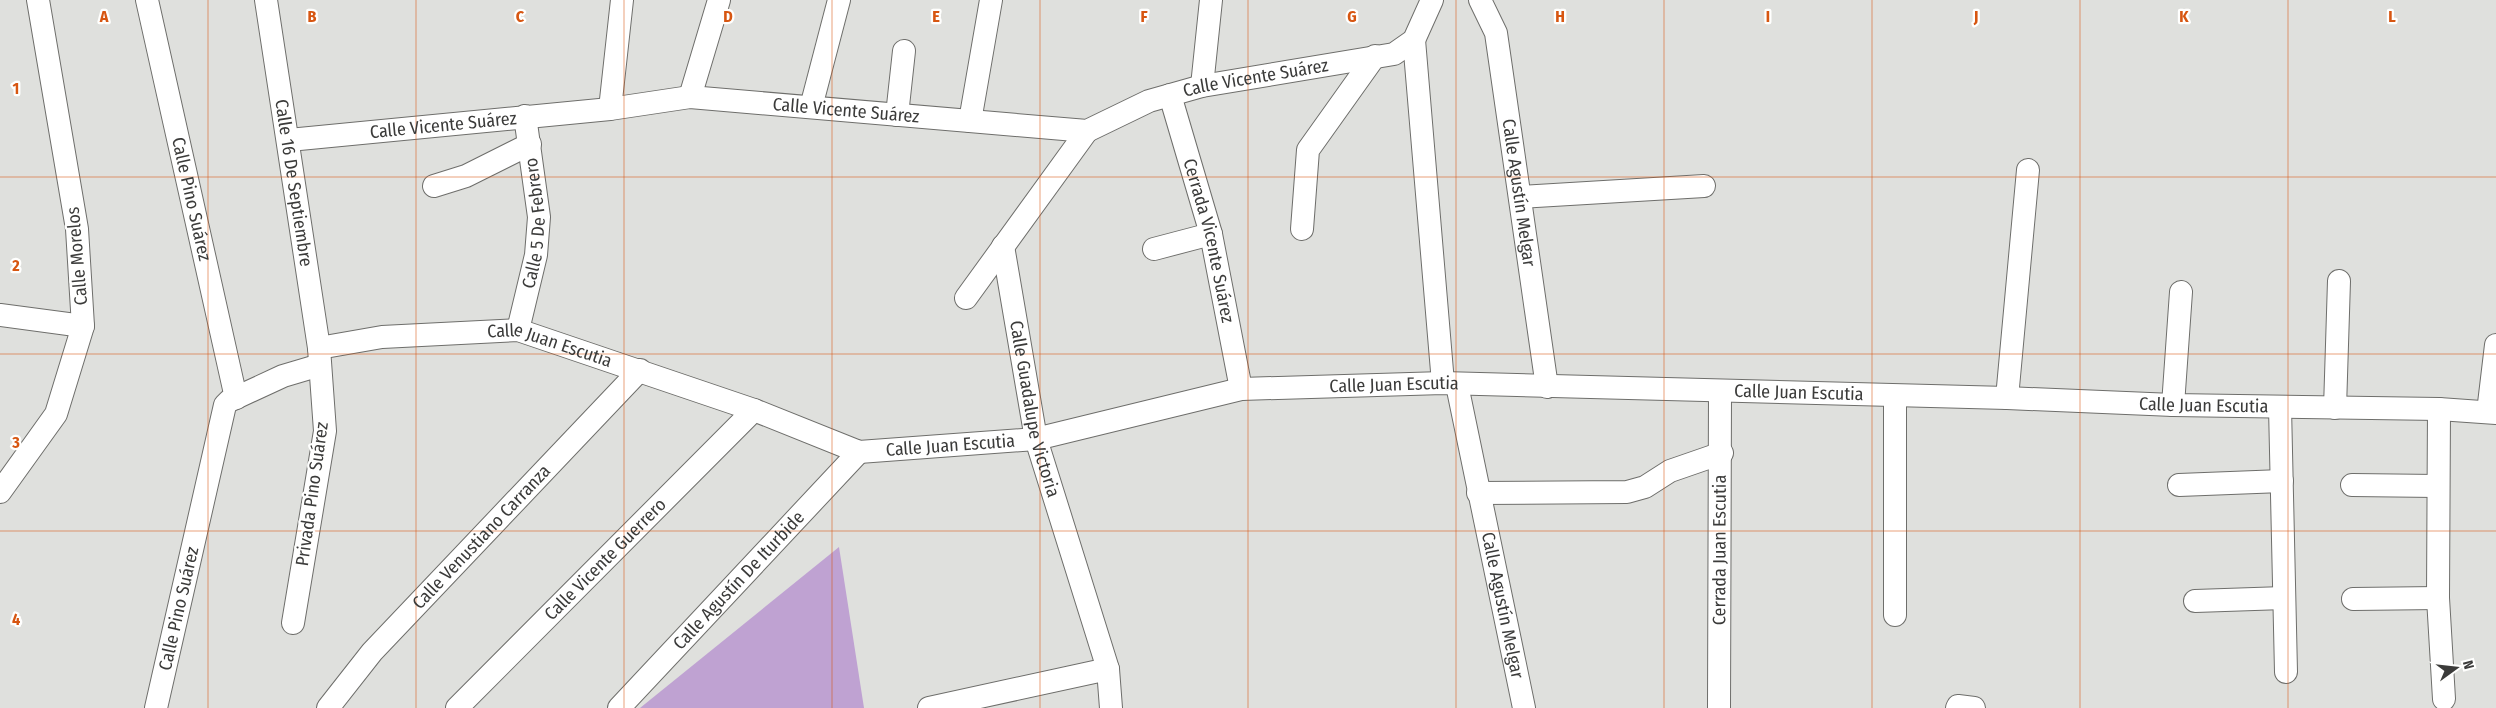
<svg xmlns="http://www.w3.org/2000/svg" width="2496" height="708" font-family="'Fira Sans Condensed',sans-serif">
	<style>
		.green { fill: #bfa2d2 }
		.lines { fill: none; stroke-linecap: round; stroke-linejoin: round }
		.minor-casing { stroke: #6e6e6b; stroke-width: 24 }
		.minor { stroke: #fff; stroke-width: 22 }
		.grid { fill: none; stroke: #d75611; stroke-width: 1; stroke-opacity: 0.55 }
		.labels { text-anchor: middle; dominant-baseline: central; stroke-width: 4.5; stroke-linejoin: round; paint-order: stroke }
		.street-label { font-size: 18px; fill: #3b3b3a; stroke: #fffffe }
		.grid-label { font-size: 16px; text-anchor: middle; font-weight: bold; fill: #d75611; stroke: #fffffe; stroke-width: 4.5; stroke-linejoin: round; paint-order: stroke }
	</style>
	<rect width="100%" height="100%" fill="#dfe0dd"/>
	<path class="green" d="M839,547L864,708H640Z"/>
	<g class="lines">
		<defs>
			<g id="minor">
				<path id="s1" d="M147,0L236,398"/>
				<path id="s2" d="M266,0L319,348L325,431L293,623"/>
				<path id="s3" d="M1480,0L1496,33L1547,387"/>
				<path d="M1414,40L1443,383"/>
				<path d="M1202,86L1211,0"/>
				<path id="s4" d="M1170,95L1211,234L1241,389"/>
				<path d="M690,97L719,0"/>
				<path d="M811,107L839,0"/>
				<path d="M610,109L622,0"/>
				<path d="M897,115L904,51"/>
				<path d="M970,121L991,0"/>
				<path id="s5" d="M289,140L610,109L690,97L1087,131L1149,101L1202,86L1394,54L1414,40L1432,0"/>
				<path d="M434,186L466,176L530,144"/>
				<path d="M1520,197L1704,186"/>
				<path d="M1302,229L1308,150L1375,56"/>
				<path id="s6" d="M1003,246L1036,439L1108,669L1111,708"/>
				<path d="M1154,249L1211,234"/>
				<path d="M966,298L1087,131"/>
				<path d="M0,315L83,326"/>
				<path id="s7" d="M518,330L536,255L539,217L525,116"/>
				<path id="s8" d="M319,348L382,337L518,330L754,410L859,452L1036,439L1241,389L1443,383L2007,398L2173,405L2439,409L2496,413"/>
				<path id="s9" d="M1457,385L1524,708"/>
				<path d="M2007,398L2028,170"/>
				<path d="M2173,405L2181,292"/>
				<path d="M2280,407L2286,672"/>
				<path d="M2335,408L2339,281"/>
				<path d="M2439,409L2438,598L2444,699"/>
				<path d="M2488,412L2496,345"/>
				<path d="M2179,485L2282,481"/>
				<path d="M2352,485L2437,486"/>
				<path d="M0,492L56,414L83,326L77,229L38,0"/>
				<path d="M1478,493L1627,492L1645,487L1670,471L1722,453"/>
				<path d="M2353,599L2438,598"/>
				<path d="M2195,601L2284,598"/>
				<path d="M1895,615V396"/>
				<path id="s10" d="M156,708L225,405L229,401L283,376L320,365"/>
				<path id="s11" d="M328,708L372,652L640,370"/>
				<path id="s12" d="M457,708L754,410"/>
				<path id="s13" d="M619,708L859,452"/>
				<path d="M929,708L1108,669"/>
				<path id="s14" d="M1719,708L1720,392"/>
				<path d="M1957,708L1958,706L1974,708"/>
			</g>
		</defs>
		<use href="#minor" class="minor-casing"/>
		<use href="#minor" class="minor"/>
	</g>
	<path class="grid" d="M208,0V708M416,0V708M624,0V708M832,0V708M1040,0V708M1248,0V708M1456,0V708M1664,0V708M1872,0V708M2080,0V708M2288,0V708M0,177H2496M0,354H2496M0,531H2496"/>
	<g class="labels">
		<g class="street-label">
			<text stroke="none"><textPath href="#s5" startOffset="980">Calle Vicente Suárez</textPath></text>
			<text stroke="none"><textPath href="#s5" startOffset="560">Calle Vicente Suárez</textPath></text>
			<text stroke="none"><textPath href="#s5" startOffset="155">Calle Vicente Suárez</textPath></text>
			<text stroke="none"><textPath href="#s2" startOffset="185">Calle 16 De Septiembre</textPath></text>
			<text stroke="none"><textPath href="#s3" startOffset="198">Calle Agustín Melgar</textPath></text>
			<text stroke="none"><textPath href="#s1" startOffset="204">Calle Pino Suárez</textPath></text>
			<text stroke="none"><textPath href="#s7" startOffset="109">Calle 5 De Febrero</textPath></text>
			<text stroke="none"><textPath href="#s4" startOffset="151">Cerrada Vicente Suárez</textPath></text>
			<text transform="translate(77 256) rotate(-95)">Calle Morelos</text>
			<text stroke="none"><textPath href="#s8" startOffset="234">Calle Juan Escutia</textPath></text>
			<text stroke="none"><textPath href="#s8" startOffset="1104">Calle Juan Escutia</textPath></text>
			<text stroke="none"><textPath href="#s8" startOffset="1509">Calle Juan Escutia</textPath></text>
			<text stroke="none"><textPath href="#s8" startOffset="1914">Calle Juan Escutia</textPath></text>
			<text stroke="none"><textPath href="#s6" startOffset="166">Calle Guadalupe Victoria</textPath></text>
			<text stroke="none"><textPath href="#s8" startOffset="654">Calle Juan Escutia</textPath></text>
			<text transform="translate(312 494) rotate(-82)">Privada Pino Suárez</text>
			<text stroke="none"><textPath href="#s11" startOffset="230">Calle Venustiano Carranza</textPath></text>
			<text stroke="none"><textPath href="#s14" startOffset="158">Cerrada Juan Escutia</textPath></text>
			<text stroke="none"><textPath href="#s12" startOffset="210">Calle Vicente Guerrero</textPath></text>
			<text stroke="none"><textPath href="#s13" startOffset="175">Calle Agustín De Iturbide</textPath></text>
			<text stroke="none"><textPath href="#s9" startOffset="225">Calle Agustín Melgar</textPath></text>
			<text stroke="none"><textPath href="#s10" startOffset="102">Calle Pino Suárez</textPath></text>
		</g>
	</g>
	<g class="grid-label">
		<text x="104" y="22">A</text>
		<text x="312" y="22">B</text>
		<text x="520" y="22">C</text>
		<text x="728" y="22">D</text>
		<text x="936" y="22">E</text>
		<text x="1144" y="22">F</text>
		<text x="1352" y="22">G</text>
		<text x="1560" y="22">H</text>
		<text x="1768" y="22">I</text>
		<text x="1976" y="22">J</text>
		<text x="2184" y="22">K</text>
		<text x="2392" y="22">L</text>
		<text x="16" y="94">1</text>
		<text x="16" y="271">2</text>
		<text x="16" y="448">3</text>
		<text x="16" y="625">4</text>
	</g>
	<g transform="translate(2456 668) rotate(75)" stroke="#fffffe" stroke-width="4" paint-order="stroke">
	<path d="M0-4L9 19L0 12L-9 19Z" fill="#3b3b3a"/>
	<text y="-8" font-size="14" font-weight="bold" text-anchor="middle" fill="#3b3b3a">N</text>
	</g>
</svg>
